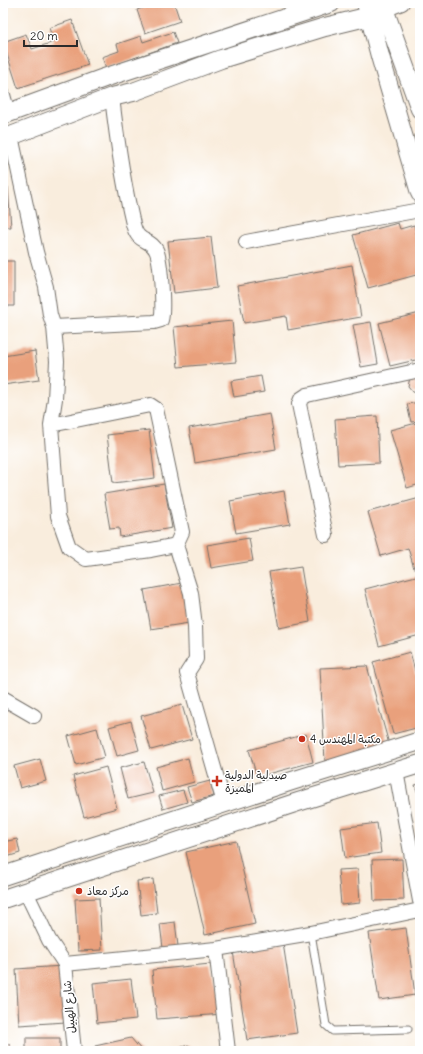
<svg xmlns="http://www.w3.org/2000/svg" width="423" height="1054" font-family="Delius,'Playpen Sans Arabic',sans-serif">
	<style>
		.building { fill: #e9a07b }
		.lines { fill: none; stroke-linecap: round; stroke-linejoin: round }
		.service-casing { stroke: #736f69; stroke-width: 9 }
		.minor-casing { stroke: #736f69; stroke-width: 16 }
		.tertiary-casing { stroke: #736f69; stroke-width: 20 }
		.service { stroke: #fff; stroke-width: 7 }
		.minor { stroke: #fff; stroke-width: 14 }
		.tertiary { stroke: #fff; stroke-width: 18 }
		.poi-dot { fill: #c8321e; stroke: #fff; stroke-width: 1.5 }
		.labels { text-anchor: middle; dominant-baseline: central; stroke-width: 3; stroke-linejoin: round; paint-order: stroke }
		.poi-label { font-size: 11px; fill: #2b2b2b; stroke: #fff; text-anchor: start }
		.street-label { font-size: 11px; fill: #2b2b2b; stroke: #fff }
	</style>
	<rect width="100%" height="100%" fill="#fff"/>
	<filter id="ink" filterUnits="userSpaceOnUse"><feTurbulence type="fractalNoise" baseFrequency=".025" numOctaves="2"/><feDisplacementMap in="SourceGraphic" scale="8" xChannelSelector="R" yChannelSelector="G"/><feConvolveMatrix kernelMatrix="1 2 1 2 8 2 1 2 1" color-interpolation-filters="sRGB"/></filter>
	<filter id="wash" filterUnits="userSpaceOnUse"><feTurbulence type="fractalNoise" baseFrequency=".012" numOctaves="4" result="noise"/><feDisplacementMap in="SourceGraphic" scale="16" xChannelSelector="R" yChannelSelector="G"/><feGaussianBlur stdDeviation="0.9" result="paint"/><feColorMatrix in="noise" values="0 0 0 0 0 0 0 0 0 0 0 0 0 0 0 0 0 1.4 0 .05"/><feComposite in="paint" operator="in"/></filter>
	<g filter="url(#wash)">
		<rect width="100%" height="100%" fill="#f9eddd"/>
		<g id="blocks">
			<path class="building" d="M147,3H174L180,21L145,33L137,10L148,6Z
				M72,20L88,65L18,88L3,42L26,34L32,49L54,42L49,28Z
				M173,32L177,43L106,68L102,57L119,51L117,44L141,36L143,42Z
				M8,187L11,227H3V188Z
				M398,223L400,229L414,225L420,247V274L368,288L353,235Z
				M211,237L217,288L174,293L168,241Z
				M3,261H14V306H3Z
				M352,265L361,317L288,330L286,316L244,323L237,286Z
				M420,313V359L390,366L379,323Z
				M232,321L236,362L178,367L174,327Z
				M371,322L378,364L361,367L353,325Z
				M35,351L39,380L3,385V356Z
				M420,375V394L413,392L408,386L410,378Z
				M261,376L264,392L234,397L231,381Z
				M420,402V421L411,422L407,404Z
				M270,414L276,449L195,463L189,428Z
				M377,416L379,463L338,465L335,419Z
				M420,422V484L407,488L390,430Z
				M149,430L155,478L113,483L107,435Z
				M164,484L172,528L120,537L119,528L110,529L104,494Z
				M284,491L290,524L236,533L230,501Z
				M420,498V567L414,568L408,548L381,556L368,512Z
				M249,538L253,561L211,568L207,545Z
				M301,567L310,622L279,628L269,572Z
				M420,575V635L379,646L365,589Z
				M182,583L189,623L151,629L144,590Z
				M410,652L420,689V727L393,734L373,662Z
				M420,654V670L416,655Z
				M367,666L389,744L325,762L320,668Z
				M182,705L192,739L151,750L141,716Z
				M131,721L139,750L117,756L109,727Z
				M97,728L105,757L76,765L68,736Z
				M306,734L313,762L257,777L249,750Z
				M188,758L194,782L162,791L156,767Z
				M40,759L46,781L20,788L14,766Z
				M144,762L153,793L128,799L120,768Z
				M106,767L117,808L84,817L73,776Z
				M210,781L214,796L192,802L187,787Z
				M420,784V800L415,785Z
				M183,790L187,802L163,809L159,796Z
				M377,823L381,853L345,858L341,828Z
				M17,839L20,853L3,858V842Z
				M236,841L255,924L205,935L186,852Z
				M402,859L404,900L374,901L372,860Z
				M358,869L360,903L341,905L338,870Z
				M153,879L157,913L141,915L137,881Z
				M99,898L102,950L78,951L75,899Z
				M175,922L178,946L163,948L160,924Z
				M406,928L415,995L379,1000L369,933Z
				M283,943L297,1033L247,1040L233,951Z
				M210,964L223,1014L157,1019L152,970Z
				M63,966L66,1022L19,1025L16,969Z
				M131,979L136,1019L97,1023L93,983Z
				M26,1038H60V1051H26Z
				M131,1038L142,1051H95V1046Z
				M3,1044H10V1051H3Z
				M188,1045L196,1051H170Z"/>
		</g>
	</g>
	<g filter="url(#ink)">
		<use href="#blocks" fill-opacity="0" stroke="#736f69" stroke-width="1"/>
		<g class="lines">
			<defs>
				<path id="service" d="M311,933L326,1025L333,1031L408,1029"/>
				<path id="minor" d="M384,10L402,3
					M3,95L8,113
					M11,136L36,252L46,287L50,315L54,327L57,361L55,399L51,425L58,516L69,547L86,559L151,550L176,545
					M246,242L420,210
					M54,327L154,322L161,320C164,310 161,259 156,250C149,237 138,245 133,224C123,182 117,140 112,97
					M51,425L150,405L156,409L182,532L176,545L191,593L195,626L196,659L187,673L224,803
					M326,535L299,404L301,399L307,395L420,370
					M3,698L34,716
					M396,771L420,901
					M26,892L49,940L65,964L216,949L311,933L420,910
					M216,949L228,1051
					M65,964L74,1051"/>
				<path id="tertiary" d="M366,3L380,56L420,193
					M382,3L420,109
					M3,115L104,78L331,3
					M3,139L112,97L133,92L221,59L325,27L370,16L384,10
					M3,876L292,781L420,741
					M3,899L298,802L420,764"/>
			</defs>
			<use href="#service" class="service-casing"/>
			<use href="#minor" class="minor-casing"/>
			<use href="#tertiary" class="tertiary-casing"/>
			<use href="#service" class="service"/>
			<use href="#minor" class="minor"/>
			<use href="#tertiary" class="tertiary"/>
		</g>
	</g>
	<g class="poi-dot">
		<circle cx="302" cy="739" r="4"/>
		<path d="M215 775h4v4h4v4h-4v4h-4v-4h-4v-4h4z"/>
		<circle cx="79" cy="891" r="4"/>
	</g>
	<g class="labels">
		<g class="poi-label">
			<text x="310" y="739">مكتبة المهندس 4</text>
			<text x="225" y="775">صيدلية الدولية<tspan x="225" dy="13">المميزة</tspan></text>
			<text x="87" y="891">مركز معاذ</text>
		</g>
		<g class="street-label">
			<text transform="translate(69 1007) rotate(-95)">شارع الهبيل</text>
		</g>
	</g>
	<rect width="423" height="1054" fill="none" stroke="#fff" stroke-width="16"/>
	<path d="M24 40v6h53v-6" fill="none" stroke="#2b2b2b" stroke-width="2"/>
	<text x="30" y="40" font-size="12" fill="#2b2b2b" stroke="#ffffff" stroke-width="3" paint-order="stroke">20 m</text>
</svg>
